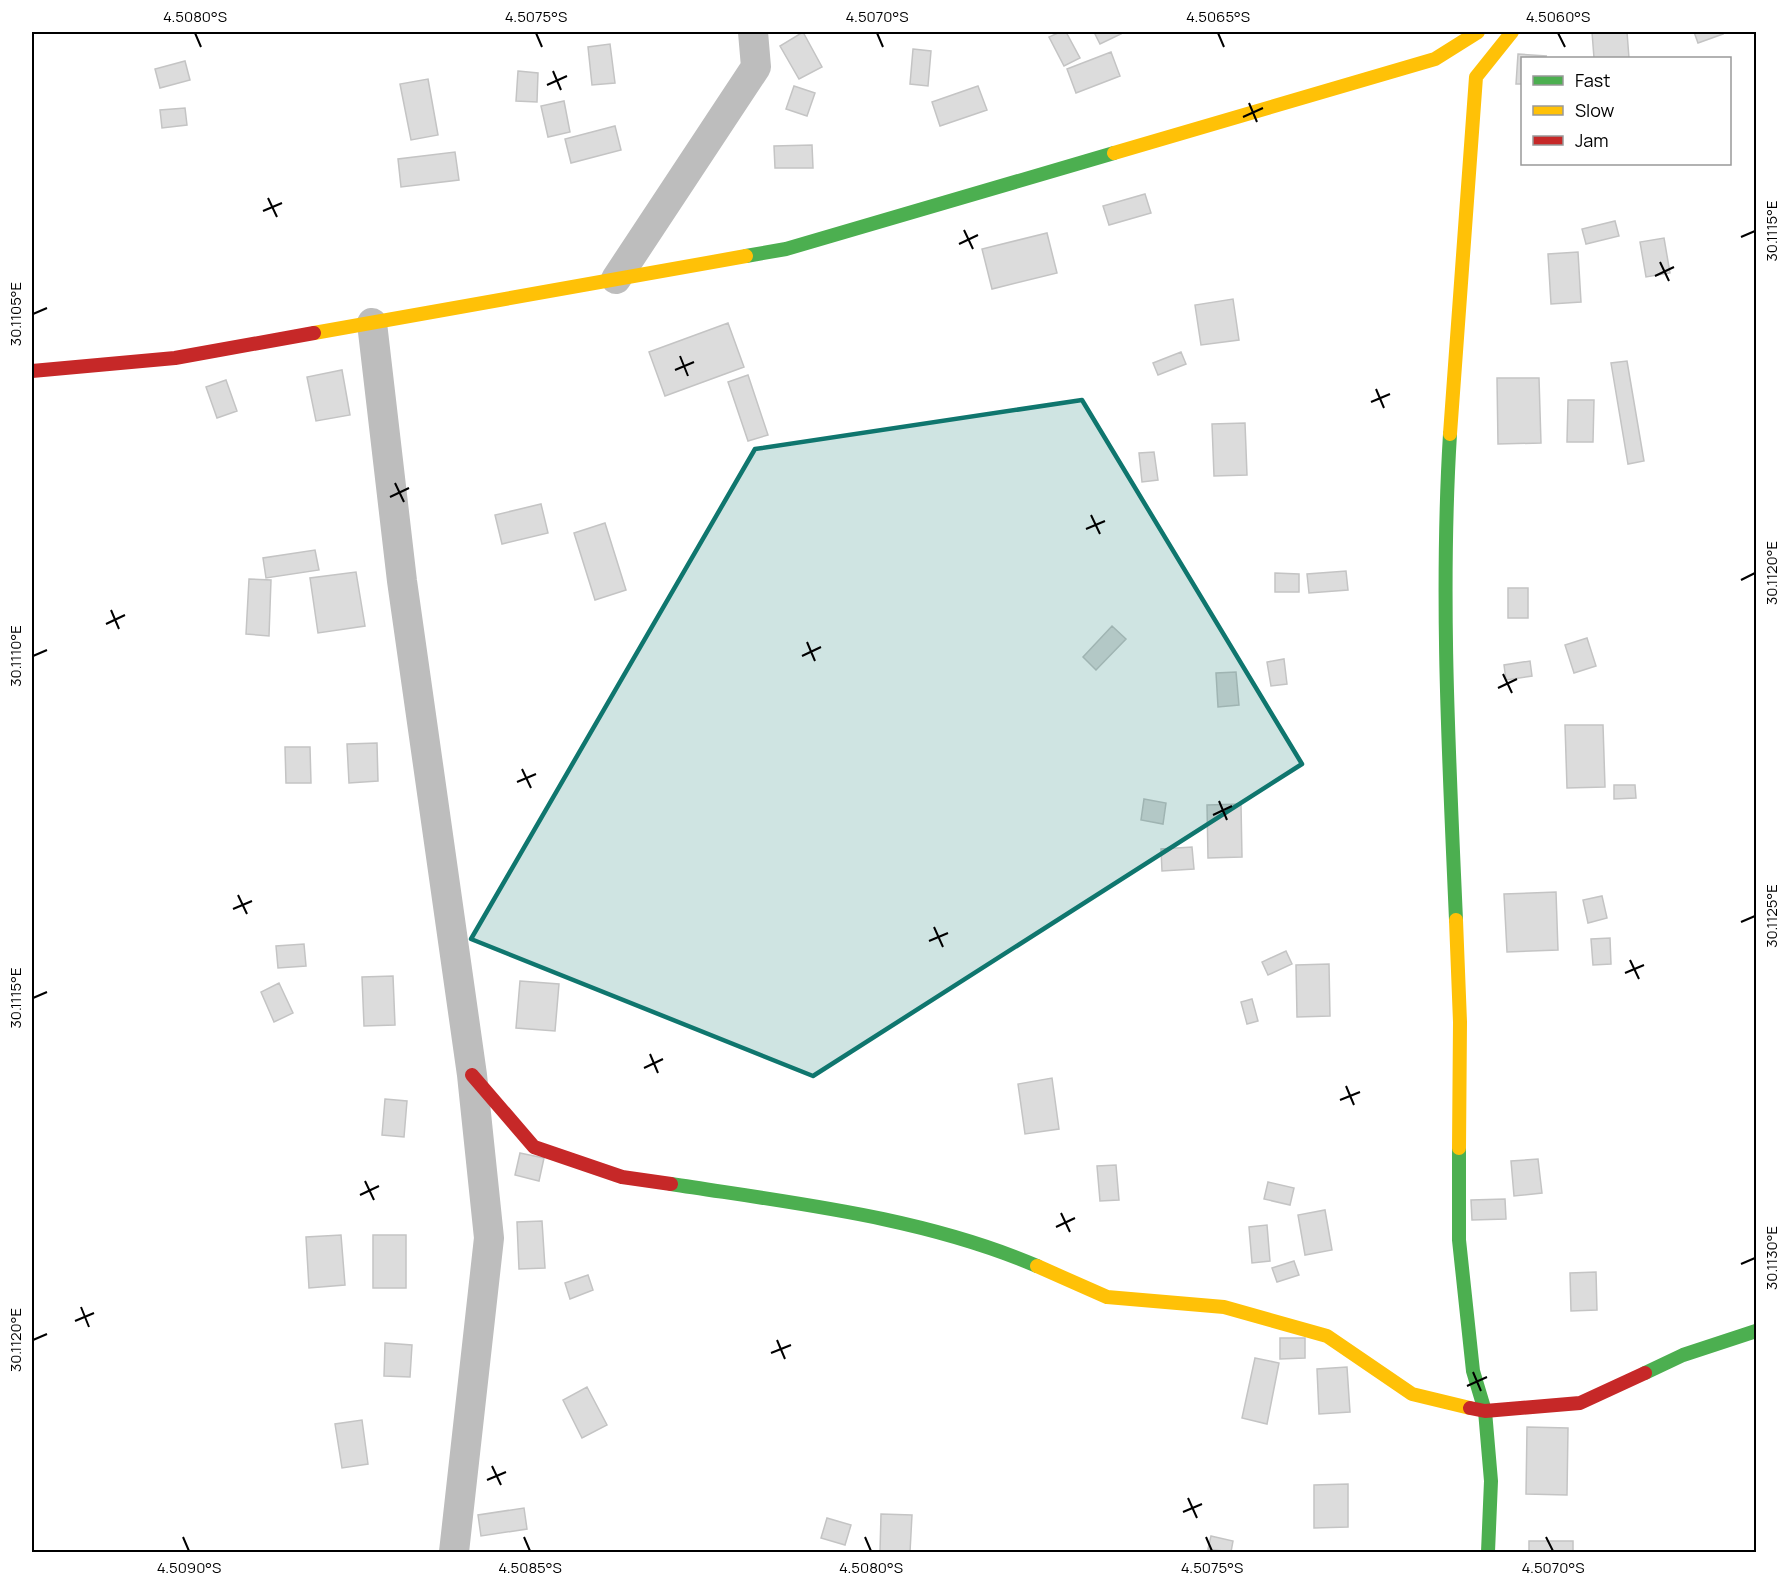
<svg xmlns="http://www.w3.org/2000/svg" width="1788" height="1584" font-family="Manrope,sans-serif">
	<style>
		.building { fill: #dcdcdc; stroke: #c4c4c4; stroke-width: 1.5 }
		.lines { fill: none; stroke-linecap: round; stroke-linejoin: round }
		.street { stroke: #bdbdbd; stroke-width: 30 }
		.fast { stroke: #4caf50; stroke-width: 14 }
		.slow { stroke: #ffc107; stroke-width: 14 }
		.jam { stroke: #c62828; stroke-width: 14 }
		.marked { fill: #0f766e; fill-opacity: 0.2; stroke: #0f766e; stroke-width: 4.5; stroke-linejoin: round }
		.ticks { fill: none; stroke: #000; stroke-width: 2 }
		.neatline { fill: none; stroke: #000; stroke-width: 2 }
		.ticks-label { font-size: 15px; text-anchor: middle; fill: #000 }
	</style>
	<rect width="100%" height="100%" fill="#fff"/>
	<path class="building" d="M803,32L822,67L799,79L780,46Z
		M1060,32H1066L1080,58L1064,66L1049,37Z
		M1094,32H1120L1121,34L1100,44Z
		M1592,32H1627L1629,58H1594Z
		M1694,32H1722L1723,34L1698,43Z
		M610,44L615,83L592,85L588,47Z
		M913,49L931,51L928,86L910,84Z
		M1111,52L1120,76L1076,93L1067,69Z
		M1518,54L1547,56L1522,58V84H1516Z
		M185,61L190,80L160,88L155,69Z
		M518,71L538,73L537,102L516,101Z
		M428,79L438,135L411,140L400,84Z
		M794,86L815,93L807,116L786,109Z
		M978,86L987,110L940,126L932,102Z
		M564,101L570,132L548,137L541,106Z
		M185,108L187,125L162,128L160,110Z
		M615,126L621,150L571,163L565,139Z
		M812,145L813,168H775L774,146Z
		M455,152L459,180L401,187L398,159Z
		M1145,194L1151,213L1109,225L1103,206Z
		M1615,221L1619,236L1586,244L1582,229Z
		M1047,233L1057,273L992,289L982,249Z
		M1664,238L1670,273L1646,277L1640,242Z
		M1578,252L1581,302L1551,304L1548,254Z
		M1233,299L1239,340L1201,345L1195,305Z
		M728,323L744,367L665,396L649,352Z
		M1181,352L1186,364L1158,375L1153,363Z
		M1627,361L1644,461L1628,464L1611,363Z
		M342,370L350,415L316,421L307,377Z
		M748,375L768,435L748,441L728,382Z
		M1497,378H1539L1541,443L1498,444Z
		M226,380L237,411L217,418L206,387Z
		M1568,400H1594L1593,442H1567Z
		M1245,423L1247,475L1214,476L1212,424Z
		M1154,452L1158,480L1142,482L1139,453Z
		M541,504L548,533L502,544L495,515Z
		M605,523L626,590L595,600L574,533Z
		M315,550L319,570L266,578L263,558Z
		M1346,571L1348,590L1309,593L1307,574Z
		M356,572L365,626L318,633L310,578Z
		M1275,573L1299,574V592H1275Z
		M249,579L271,580L269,636L246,634Z
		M1508,588H1528V618H1508Z
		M1112,626L1126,639L1096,670L1083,657Z
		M1587,638L1596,666L1574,673L1565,645Z
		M1284,659L1287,684L1271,686L1267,662Z
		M1530,661L1532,676L1506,680L1504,665Z
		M1236,672L1239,705L1218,707L1216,673Z
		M1565,725H1603L1605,787L1567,788Z
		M377,743L378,781L349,783L347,744Z
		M285,747H310L311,783H286Z
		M1614,785H1635L1636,798L1614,799Z
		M1144,799L1166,803L1163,824L1141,820Z
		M1241,804L1242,857L1208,858L1207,805Z
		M1192,847L1194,869L1162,871L1161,849Z
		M1556,892L1558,950L1507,952L1504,894Z
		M1602,896L1607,918L1588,923L1583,900Z
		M1610,938L1611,964L1593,965L1591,939Z
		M304,944L306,966L278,968L276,946Z
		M1286,951L1292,964L1268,975L1262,962Z
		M1329,964L1330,1016L1297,1017L1296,965Z
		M393,976L395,1025L364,1026L362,977Z
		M520,981L559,984L555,1031L516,1028Z
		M279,983L293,1013L274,1022L261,992Z
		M1252,999L1258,1021L1247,1024L1241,1002Z
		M1052,1078L1059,1129L1025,1134L1018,1084Z
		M385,1099L407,1101L404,1137L382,1135Z
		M520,1153L544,1158L539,1181L515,1175Z
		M1538,1159L1542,1193L1514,1196L1511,1161Z
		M1116,1165L1119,1200L1100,1201L1097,1166Z
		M1268,1182L1294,1188L1290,1205L1264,1199Z
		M1505,1199L1506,1219L1472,1220L1471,1200Z
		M1325,1210L1332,1250L1305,1255L1298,1215Z
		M542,1221L545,1268L519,1269L517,1222Z
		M1267,1225L1270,1261L1252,1263L1249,1227Z
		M341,1235L345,1285L309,1288L306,1237Z
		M373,1235H406V1288H373Z
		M1294,1261L1299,1275L1277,1282L1272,1268Z
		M1596,1272L1597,1310L1571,1311L1570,1273Z
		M588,1275L593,1290L570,1299L565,1283Z
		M1280,1338H1305V1358L1280,1359Z
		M385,1343L412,1345L410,1377L384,1376Z
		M1255,1358L1279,1363L1267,1424L1242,1418Z
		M1347,1367L1350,1412L1319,1414L1317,1369Z
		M587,1387L607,1425L582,1438L563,1400Z
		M362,1420L368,1464L342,1468L335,1424Z
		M1527,1427L1568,1428L1567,1495L1526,1494Z
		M1348,1484V1527L1314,1528V1485Z
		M524,1508L527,1529L481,1536L478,1515Z
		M881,1514L912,1515L910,1552H880Z
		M827,1518L851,1525L845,1545L821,1538Z
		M1211,1536L1233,1541L1231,1552L1208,1549Z
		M1529,1541H1573V1552H1529Z"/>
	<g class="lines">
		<path class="street" d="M616,279L756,67L753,32
			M372,323L402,581L472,1075L489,1238L454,1552"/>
		<path class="fast" d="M746,256L786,249L1114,153
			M1450,434C1440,596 1449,758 1456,920
			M1459,1148V1240L1473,1371L1485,1411L1491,1481L1488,1552
			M671,1184C793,1203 923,1217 1037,1266
			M1645,1373L1683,1355L1756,1331"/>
		<path class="slow" d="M1114,153L1435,59L1478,32
			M314,333L746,256
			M1450,434L1476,77L1512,32
			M1456,920L1460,1022L1459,1148
			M1037,1266L1107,1297L1224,1307L1327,1336L1412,1394L1470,1408"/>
		<path class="jam" d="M32,371L175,358L314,333
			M472,1075L534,1147L622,1177L671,1184
			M1470,1408L1485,1411L1580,1403L1645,1373"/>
	</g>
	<path class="marked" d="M1082,400L1302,764L813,1076L471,939L755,449Z"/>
	<path class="ticks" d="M195,33L201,47M536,33L542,47M877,33L883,47M1218,33L1224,47M1558,33L1565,47M553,71L561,90M547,85L567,76M1249,103L1257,122M1243,117L1263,108M268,198L277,217M263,211L282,203M964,230L973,249M1741,237L1755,231M959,244L978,235M1660,262L1669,281M1655,276L1674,267M33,314L47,308M680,356L688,376M675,370L694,362M1376,389L1384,408M1371,402L1390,394M395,483L404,502M390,497L409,488M1091,515L1100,534M1086,529L1105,521M1741,580L1755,573M111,610L119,629M106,624L125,615M807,642L815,661M33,656L47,650M802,656L821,647M1503,674L1512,693M1498,688L1517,679M522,769L531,788M517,782L536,774M1219,801L1227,820M1213,815L1232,806M238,895L247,914M233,909L252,901M1741,922L1755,916M934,927L943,947M929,941L948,933M1630,960L1639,979M1625,973L1644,965M33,998L47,992M650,1054L658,1073M644,1068L663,1059M1346,1086L1354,1105M1340,1100L1360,1092M365,1181L374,1200M360,1195L379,1186M1061,1213L1070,1232M1056,1227L1075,1218M1741,1264L1755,1258M81,1307L89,1327M75,1321L94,1313M33,1340L47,1334M777,1340L785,1359M771,1353L791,1345M1473,1372L1481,1391M1467,1386L1487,1377M492,1466L501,1485M487,1480L506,1472M1188,1498L1197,1518M1183,1512L1202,1504M183,1537L189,1551M524,1537L530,1551M865,1537L871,1551M1206,1537L1212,1551M1546,1537L1553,1551"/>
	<rect width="1788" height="1584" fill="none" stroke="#ffffff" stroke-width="66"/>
	<rect x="1521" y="57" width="210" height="108" fill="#ffffff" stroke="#999999" stroke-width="1.5"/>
	<rect x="1533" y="76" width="30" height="9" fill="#4caf50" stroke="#999999" stroke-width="1.5"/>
	<text x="1575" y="87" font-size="18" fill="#000000">Fast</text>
	<rect x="1533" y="106" width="30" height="9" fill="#ffc107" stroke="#999999" stroke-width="1.5"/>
	<text x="1575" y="117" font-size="18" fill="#000000">Slow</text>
	<rect x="1533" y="136" width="30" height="9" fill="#c62828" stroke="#999999" stroke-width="1.5"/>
	<text x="1575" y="147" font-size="18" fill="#000000">Jam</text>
	<rect x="33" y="33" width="1722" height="1518" class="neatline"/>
	<g class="ticks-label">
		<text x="195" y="22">4.5080°S</text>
		<text x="536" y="22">4.5075°S</text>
		<text x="877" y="22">4.5070°S</text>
		<text x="1218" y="22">4.5065°S</text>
		<text x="1558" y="22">4.5060°S</text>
		<text transform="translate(1772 231) rotate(-90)" y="5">30.1115°E</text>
		<text transform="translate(16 314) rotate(-90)" y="5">30.1105°E</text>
		<text transform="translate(1772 573) rotate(-90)" y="5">30.1120°E</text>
		<text transform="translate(16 656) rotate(-90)" y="5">30.1110°E</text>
		<text transform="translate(1772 916) rotate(-90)" y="5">30.1125°E</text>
		<text transform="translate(16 998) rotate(-90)" y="5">30.1115°E</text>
		<text transform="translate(1772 1258) rotate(-90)" y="5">30.1130°E</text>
		<text transform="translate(16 1340) rotate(-90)" y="5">30.1120°E</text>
		<text x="189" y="1573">4.5090°S</text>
		<text x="530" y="1573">4.5085°S</text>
		<text x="871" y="1573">4.5080°S</text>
		<text x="1212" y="1573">4.5075°S</text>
		<text x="1553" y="1573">4.5070°S</text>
	</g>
</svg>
